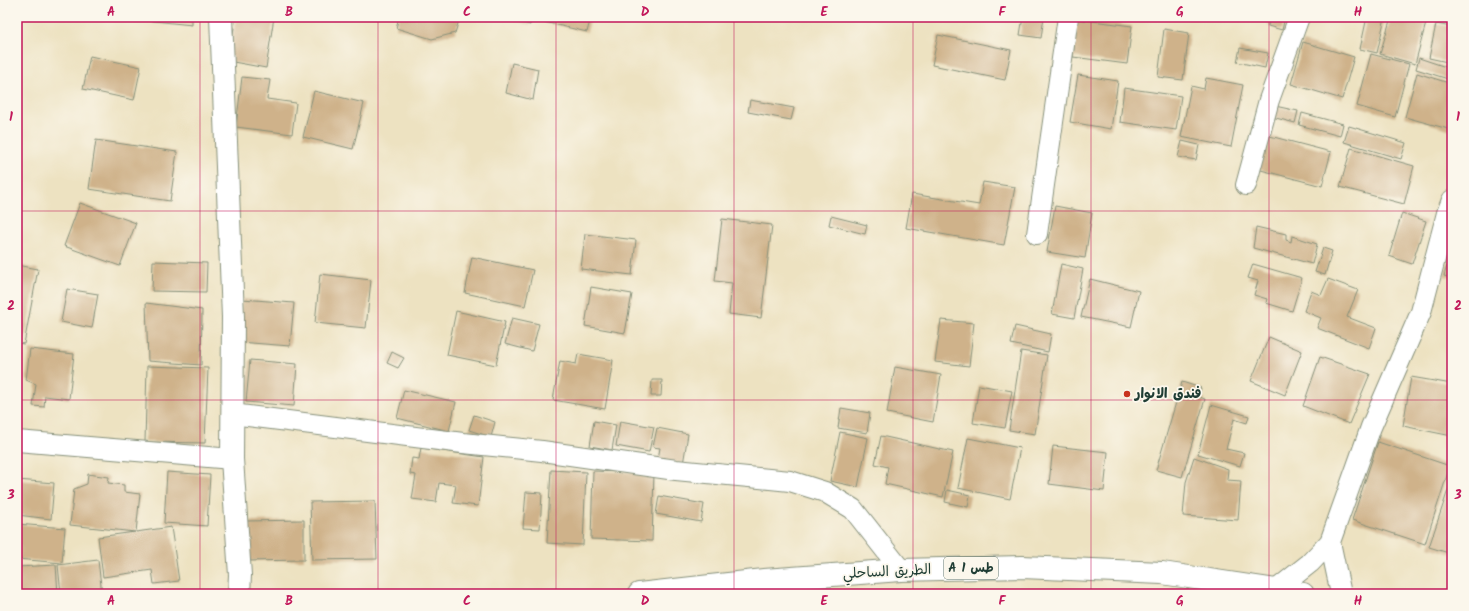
<svg xmlns="http://www.w3.org/2000/svg" width="1469" height="611" font-family="Kalam,'Playpen Sans Arabic',sans-serif">
	<style>
		.building { fill: #cfb28a }
		.lines { fill: none; stroke-linecap: round; stroke-linejoin: round }
		.street-casing { stroke: #86907a; stroke-width: 22 }
		.secondary-casing { stroke: #86907a; stroke-width: 24 }
		.highway-casing { stroke: #86907a; stroke-width: 24 }
		.street { stroke: #fff; stroke-width: 20 }
		.secondary { stroke: #fff; stroke-width: 22 }
		.highway { stroke: #fff; stroke-width: 22 }
		.grid { fill: none; stroke: #c2185b; stroke-width: 1; stroke-opacity: 0.55 }
		.poi-dot { fill: #c8321e; stroke: #fbf7ec; stroke-width: 1.5 }
		.labels { text-anchor: middle; dominant-baseline: central; stroke-width: 3.5; stroke-linejoin: round; paint-order: stroke }
		.shield { fill: #fbf7ec; stroke: #61756b; stroke-width: 1 }
		.shield-label { font-size: 13px; font-weight: bold; fill: #1f3d34 }
		.poi-label { font-size: 14px; font-weight: bold; fill: #1f3d34; stroke: #fbf7ec; text-anchor: start }
		.street-label { font-size: 14px; fill: #1f3d34; stroke: #fbf7ec }
		.neatline { fill: none; stroke: #c2185b; stroke-width: 1.5 }
		.grid-label { font-size: 13px; text-anchor: middle; font-weight: bold; fill: #c2185b }
	</style>
	<rect width="100%" height="100%" fill="#fbf7ec"/>
	<filter id="ink" filterUnits="userSpaceOnUse"><feTurbulence type="fractalNoise" baseFrequency=".025" numOctaves="2"/><feDisplacementMap in="SourceGraphic" scale="8" xChannelSelector="R" yChannelSelector="G"/><feConvolveMatrix kernelMatrix="1 2 1 2 8 2 1 2 1" color-interpolation-filters="sRGB"/></filter>
	<filter id="wash" filterUnits="userSpaceOnUse"><feTurbulence type="fractalNoise" baseFrequency=".012" numOctaves="4" result="noise"/><feDisplacementMap in="SourceGraphic" scale="16" xChannelSelector="R" yChannelSelector="G"/><feGaussianBlur stdDeviation="0.9" result="paint"/><feColorMatrix in="noise" values="0 0 0 0 0 0 0 0 0 0 0 0 0 0 0 0 0 1.4 0 .05"/><feComposite in="paint" operator="in"/></filter>
	<g filter="url(#wash)">
		<rect width="100%" height="100%" fill="#ede2c1"/>
		<g id="blocks">
			<path class="building" d="M144,17H192V25L144,20Z
				M236,17H274L266,68L228,61Z
				M399,17H460L455,33L432,39L396,28Z
				M504,17H532L530,25Z
				M541,17H591L587,32L540,21Z
				M1023,17H1044L1041,38L1020,35Z
				M1270,17H1285L1282,30L1268,26Z
				M1367,17H1385L1377,53L1360,49Z
				M1391,17H1405L1426,23L1415,64L1380,54Z
				M1077,19L1132,26L1127,64L1073,57Z
				M1436,24L1452,27V63L1429,58Z
				M1164,29L1189,33L1183,80L1158,77Z
				M938,35L1011,50L1005,80L932,65Z
				M1303,42L1354,57L1342,99L1291,84Z
				M1240,48L1268,53L1265,68L1237,62Z
				M1371,54L1409,64L1395,117L1357,106Z
				M90,56L141,67L134,100L83,89Z
				M1419,58L1452,69L1448,79L1416,69Z
				M512,63L538,69L533,100L506,93Z
				M1417,73L1452,84V130L1405,117Z
				M1078,75L1118,81L1111,129L1070,122Z
				M242,77L270,80L267,99L296,103L292,134L236,127Z
				M1206,78L1243,85L1231,147L1181,137L1191,86L1204,89Z
				M1124,88L1181,96L1176,130L1120,122Z
				M314,91L364,103L353,149L303,137Z
				M750,100L794,108L791,120L748,112Z
				M1275,106L1298,111L1295,123L1272,117Z
				M1302,113L1343,124L1340,136L1299,125Z
				M1349,126L1406,143L1401,159L1344,142Z
				M1266,135L1331,152L1322,186L1257,169Z
				M96,140L177,152L170,201L89,189Z
				M1182,141L1199,145L1196,160L1178,157Z
				M1351,148L1414,166L1404,204L1340,187Z
				M983,182L1015,187L1004,245L906,228L912,194L979,205Z
				M80,203L136,223L120,266L64,246Z
				M1055,206L1092,213L1085,258L1047,252Z
				M1402,213L1426,221L1412,264L1389,256Z
				M831,216L867,225L865,234L829,225Z
				M722,219L772,225L761,318L729,314L732,283L715,281Z
				M1256,227L1286,234V240L1291,242L1292,236L1317,244L1312,264L1253,248Z
				M585,234L636,240L632,275L581,269Z
				M1323,248L1332,251L1325,275L1315,272Z
				M1452,248V278L1444,276Z
				M472,257L533,270L525,306L465,293Z
				M153,261L207,263L206,292L152,291Z
				M1061,264L1083,269L1074,318L1052,314Z
				M1253,264L1302,278L1292,311L1266,303L1267,299L1254,295L1258,281L1248,278Z
				M17,265L38,269L24,344L17,343Z
				M320,274L371,280L366,328L315,323Z
				M1090,279L1139,291L1131,327L1081,317Z
				M1328,279L1358,290L1347,317L1376,328L1369,348L1317,328L1321,318L1304,311L1311,291L1321,295Z
				M591,287L632,294L625,333L585,326Z
				M67,289L98,294L92,328L61,322Z
				M242,299L294,303L290,346L239,342Z
				M146,303L202,310L201,365L148,361Z
				M456,311L505,322L496,365L447,355Z
				M512,318L539,324L532,351L505,344Z
				M941,320L974,323L969,366L935,362Z
				M1015,326L1051,334L1048,352L1011,344Z
				M1269,337L1302,351L1285,395L1251,381Z
				M30,349L74,354L69,399L45,396L44,407L33,406L36,384L26,380Z
				M1021,351L1047,355L1035,434L1009,430Z
				M392,352L404,358L398,368L387,363Z
				M578,354L613,360L605,409L553,400L560,361L576,364Z
				M1320,357L1370,374L1349,424L1303,406Z
				M250,360L297,364L294,406L246,402Z
				M147,366L208,368L205,443L145,442Z
				M895,367L941,375L933,422L887,413Z
				M1411,377L1452,384V436L1403,426Z
				M652,380H662L661,396H651Z
				M1182,382L1201,388L1199,397L1205,399L1182,477L1156,470Z
				M979,385L1012,391L1005,428L973,423Z
				M404,390L456,402L449,431L397,418Z
				M1211,405L1249,416L1247,423L1234,419L1226,449L1244,453L1240,466L1198,454Z
				M841,408L870,413L867,433L838,428Z
				M474,415L495,422L491,437L469,430Z
				M594,421L616,425L612,450L590,446Z
				M620,421L654,427L649,452L616,446Z
				M657,428L688,434L683,464L658,459L660,448L653,447Z
				M840,432L868,438L858,487L830,481Z
				M881,436L953,452L943,497L885,484L888,467L875,464Z
				M968,438L1020,448L1010,499L958,488Z
				M1378,442L1450,466L1425,544L1352,520Z
				M1053,446L1108,452L1104,491L1049,484Z
				M421,448L484,457L478,506L453,503L456,485L439,483L436,502L412,499L416,475L410,474L412,458L419,459Z
				M1194,457L1228,469L1227,480L1241,481L1238,520L1183,516L1186,482Z
				M551,470L586,472L583,545L547,543Z
				M593,471L654,473L652,541L591,539Z
				M167,472L210,475L207,526L164,523Z
				M88,474L109,477L108,483L124,485V492L140,494L136,532L171,527L179,581L154,584L152,570L103,577L98,537L135,532L70,525L74,489L87,484Z
				M1452,478V554L1429,547Z
				M17,480L54,483L51,519L17,515Z
				M947,490L970,495L968,507L945,502Z
				M526,492L542,493L540,529L523,528Z
				M659,496L704,504L701,522L656,514Z
				M375,501L377,559L312,560L310,502Z
				M304,520V560L246,561V521Z
				M17,524L65,528L62,563L17,559Z
				M98,560L102,594H61L58,565Z
				M56,565L58,594H17V567Z"/>
		</g>
	</g>
	<g filter="url(#ink)">
		<use href="#blocks" fill-opacity="0" stroke="#86907a" stroke-width="1"/>
		<g class="lines">
			<defs>
				<path id="street" d="M1246,185L1269,100L1299,17
					M1037,234L1068,17
					M232,414L463,443L542,451L676,470L790,481L825,492L853,509L901,570
					M17,441L232,459
					M1330,542L1341,594
					M1276,590L1310,563L1330,542L1371,427L1421,312L1447,213L1452,200"/>
				<path id="secondary" d="M221,17L233,317L232,459L240,575L239,594"/>
				<path id="highway" d="M639,594L764,580L901,570L1022,567L1162,573L1303,594"/>
			</defs>
			<use href="#street" class="street-casing"/>
			<use href="#secondary" class="secondary-casing"/>
			<use href="#highway" class="highway-casing"/>
			<use href="#street" class="street"/>
			<use href="#secondary" class="secondary"/>
			<use href="#highway" class="highway"/>
		</g>
	</g>
	<path class="grid" d="M200,17V594M378,17V594M556,17V594M734,17V594M913,17V594M1091,17V594M1269,17V594M17,211H1452M17,400H1452"/>
	<circle class="poi-dot" cx="1127" cy="394" r="4"/>
	<g class="labels">
		<rect class="shield" x="944" y="557" width="54" height="22" rx="3"/>
		<g class="shield-label">
			<text x="971" y="568">A 1 طس</text>
		</g>
		<g class="poi-label">
			<text x="1135" y="394">فندق الانوار</text>
		</g>
		<g class="street-label">
			<text transform="translate(887 572) rotate(-3)">الطريق الساحلي</text>
		</g>
	</g>
	<rect width="1469" height="611" fill="none" stroke="#fbf7ec" stroke-width="44"/>
	<rect x="22" y="22" width="1425" height="567" class="neatline"/>
	<g class="grid-label">
		<text x="111" y="16">A</text>
		<text x="289" y="16">B</text>
		<text x="467" y="16">C</text>
		<text x="645" y="16">D</text>
		<text x="824" y="16">E</text>
		<text x="1002" y="16">F</text>
		<text x="1180" y="16">G</text>
		<text x="1358" y="16">H</text>
		<text x="11" y="121">1</text>
		<text x="1458" y="121">1</text>
		<text x="11" y="310">2</text>
		<text x="1458" y="310">2</text>
		<text x="11" y="499">3</text>
		<text x="1458" y="499">3</text>
		<text x="111" y="605">A</text>
		<text x="289" y="605">B</text>
		<text x="467" y="605">C</text>
		<text x="645" y="605">D</text>
		<text x="824" y="605">E</text>
		<text x="1002" y="605">F</text>
		<text x="1180" y="605">G</text>
		<text x="1358" y="605">H</text>
	</g>
</svg>
